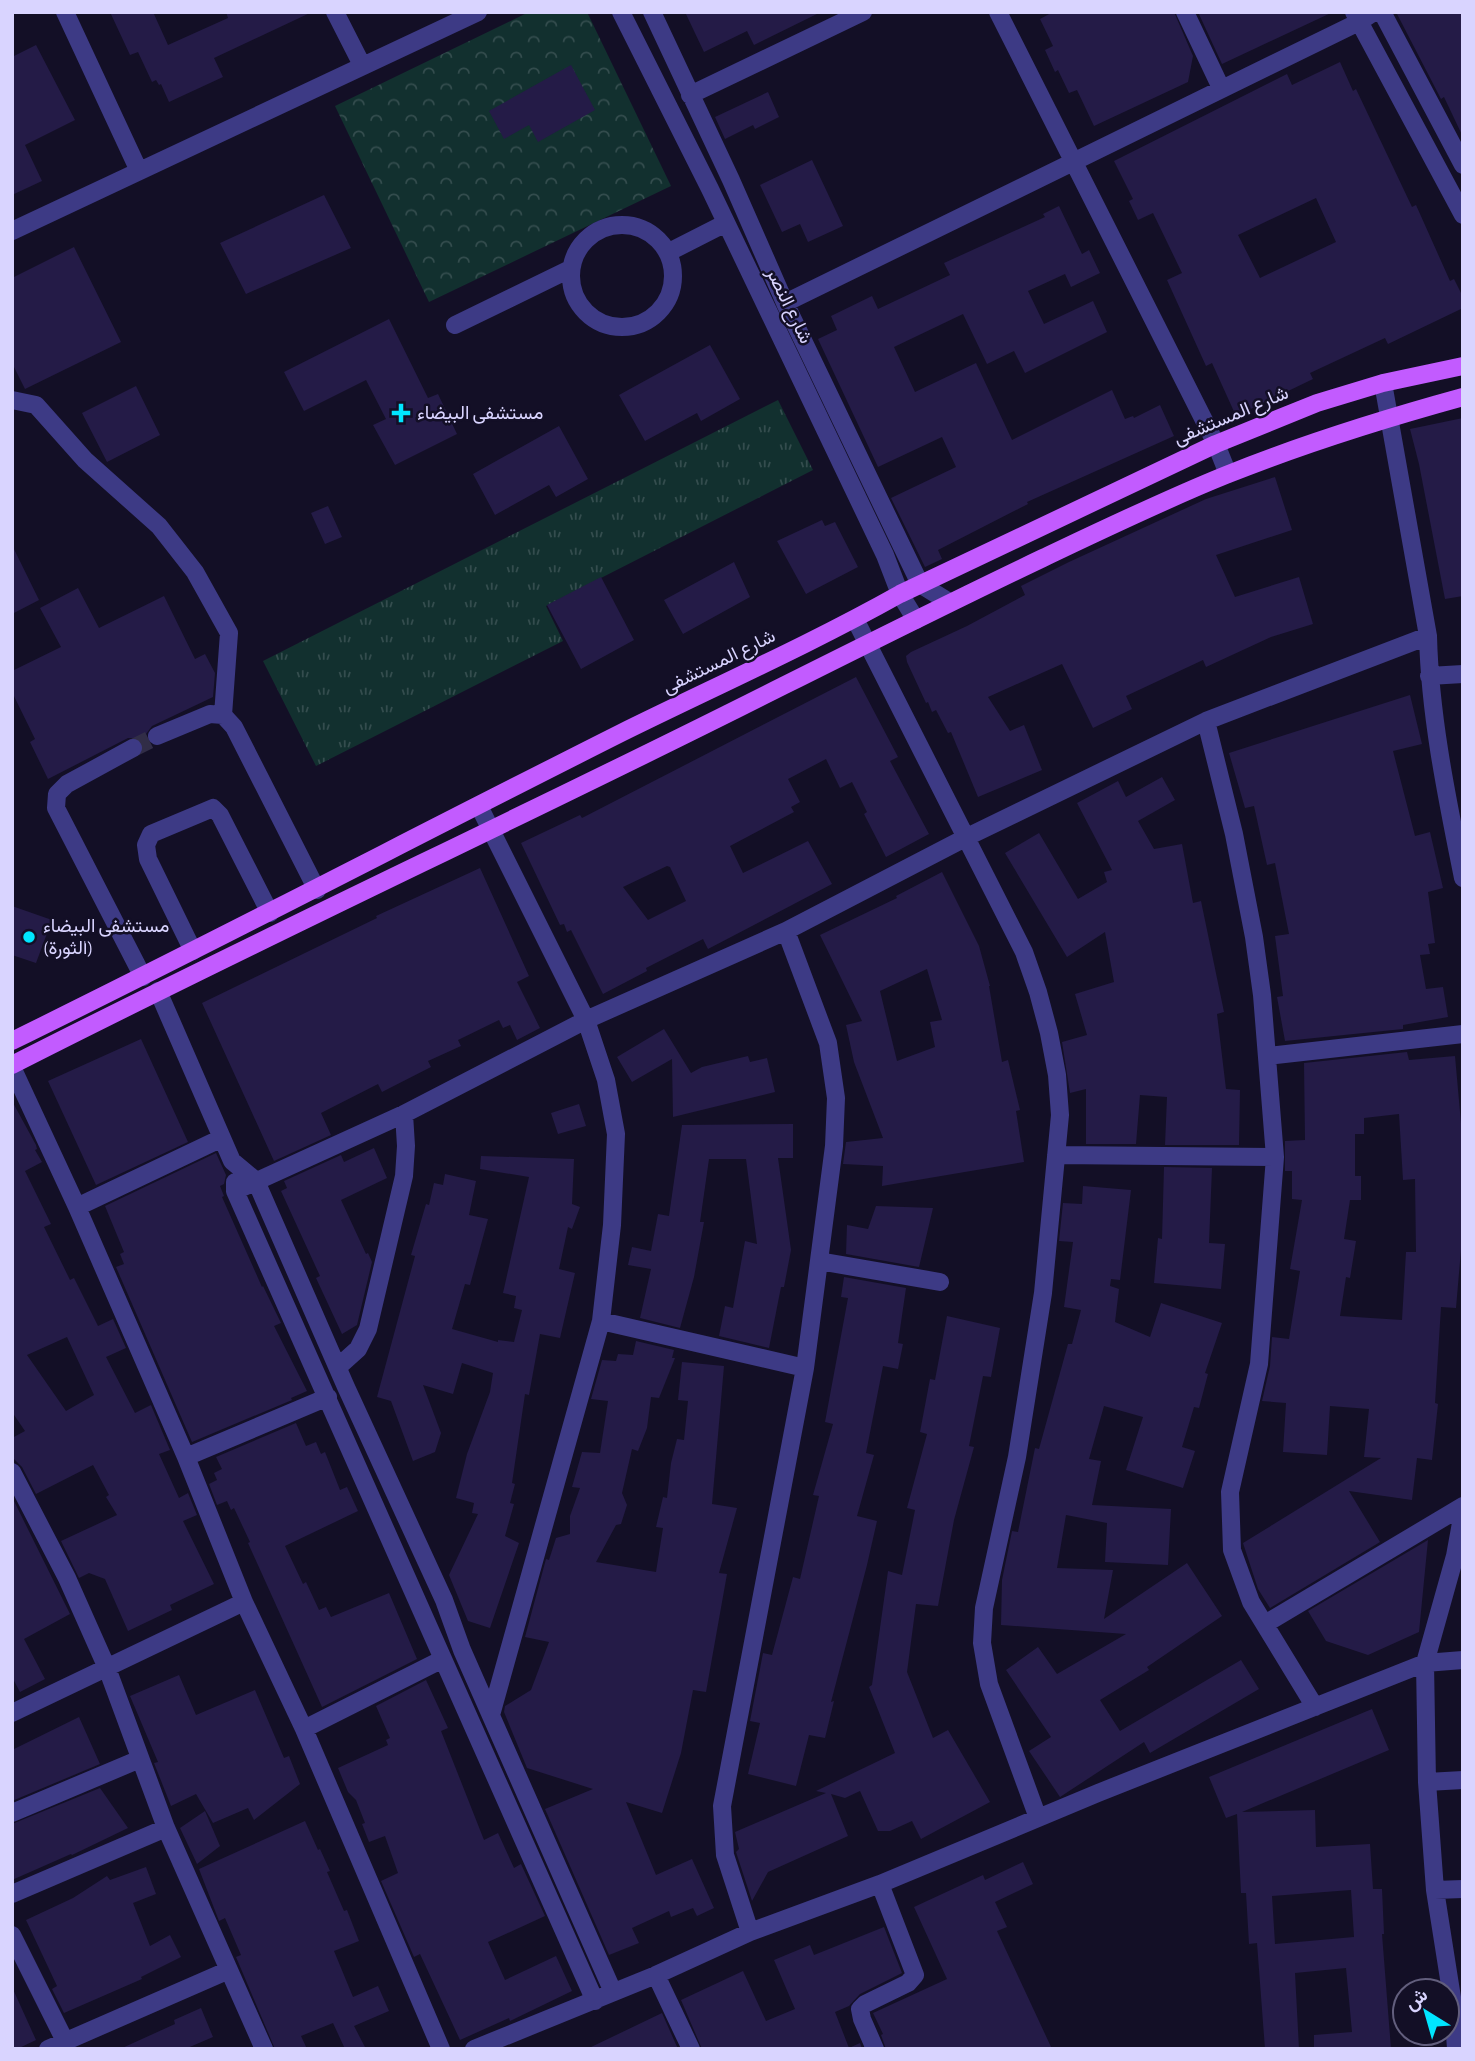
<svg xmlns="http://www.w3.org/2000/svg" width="1475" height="2061" font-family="'Alegreya Sans',Vazirmatn,sans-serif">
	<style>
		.grass { fill: url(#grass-tufts) }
		.park { fill: url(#park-crowns) }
		.building { fill: #241b47; fill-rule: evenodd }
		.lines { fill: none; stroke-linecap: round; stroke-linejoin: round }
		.minor-tunnel { stroke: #312d47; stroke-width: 18; stroke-dasharray: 18 9; stroke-linecap: butt }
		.minor { stroke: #3d3a85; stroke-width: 18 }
		.major { stroke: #c25bff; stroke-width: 18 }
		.poi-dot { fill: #00e5ff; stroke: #130f26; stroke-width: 2.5 }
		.labels { text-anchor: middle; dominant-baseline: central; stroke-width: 5; stroke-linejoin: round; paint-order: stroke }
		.street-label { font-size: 19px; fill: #d9d4ff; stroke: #130f26 }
		.poi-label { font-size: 19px; fill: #d9d4ff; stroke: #130f26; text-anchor: start }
	</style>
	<defs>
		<pattern id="grass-tufts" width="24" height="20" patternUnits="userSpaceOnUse" patternTransform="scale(1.75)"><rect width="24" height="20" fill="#12302f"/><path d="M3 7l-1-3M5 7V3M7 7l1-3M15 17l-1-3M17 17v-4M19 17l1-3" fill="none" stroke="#344d4e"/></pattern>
		<pattern id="park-crowns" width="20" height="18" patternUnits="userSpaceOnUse" patternTransform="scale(1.75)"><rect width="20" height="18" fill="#12302f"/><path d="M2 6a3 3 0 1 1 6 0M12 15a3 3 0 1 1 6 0" fill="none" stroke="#344d4e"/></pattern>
	</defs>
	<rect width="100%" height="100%" fill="#130f26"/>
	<path class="grass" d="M778,400L813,470L546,606L563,641L316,766L263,661Z"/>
	<path class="park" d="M529,12H587L671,186L429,302L335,106Z"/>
	<path class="building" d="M110,12H153L168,45L228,18L226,12H312L214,58L223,77L169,102L161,84L159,85L156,80L152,82L138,52L130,55Z
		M685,12H821L754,45L747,31L704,52Z
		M1053,12H1174L1193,56L1188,82L1094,126L1077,90L1069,93L1058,70L1055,72L1045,50L1053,46L1040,19Z
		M1198,12H1333L1222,64Z
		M1396,12H1463V137L1444,97L1441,99Z
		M36,45L75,120L25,145L42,181L12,195V57Z
		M1340,62L1353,91L1356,89L1412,207L1416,205L1450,281L1454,279L1463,297V308L1388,344L1385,338L1310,373L1313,379L1236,416L1212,363L1206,366L1167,280L1182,273L1153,213L1138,220L1129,201L1133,199L1114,161L1287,74L1292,85ZM1316,198L1336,242L1260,278L1238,235Z
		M571,65L595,110L538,142L529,125L504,139L489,111Z
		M768,92L779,117L755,129L753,125L725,139L715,117Z
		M812,160L843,226L808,242L800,224L782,232L760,185Z
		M324,195L351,248L246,294L220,243Z
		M1059,206L1082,254L1089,250L1100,273L1071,287L1065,274L1028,291L1044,324L1093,301L1107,332L1025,373L1014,351L987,364L963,314L894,347L915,392L976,363L1012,440L1112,390L1125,419L1133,416L1134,418L1160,405L1174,436L1027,502L1028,504L938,550L942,559L925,567L891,498L956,467L942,437L878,467L818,339L837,330L831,316L872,296L878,309L950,275L944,263L1045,217L1043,214Z
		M74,247L121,342L25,389L12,363V278Z
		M389,319L428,398L438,394L457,434L395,465L373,425L386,419L366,380L304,411L284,372Z
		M710,345L740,399L701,421L697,413L645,441L619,395Z
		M136,386L160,435L107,462L82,413Z
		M1463,418V596L1445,599L1419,464L1410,429Z
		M559,426L588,479L556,497L549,485L495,515L473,474Z
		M1275,477L1292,530L1216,555L1235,597L1299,577L1313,624L1271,637L1206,667L1203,660L1126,696L1132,709L1093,728L1062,664L988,697L1010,731L1024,725L1042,770L978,797L951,732L948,733L936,710L932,712L928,702L926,703L907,662L906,656L911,652L967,626L1025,595L1021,586L1069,562L1206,499Z
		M328,506L342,537L325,544L311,513Z
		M822,520L825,526L835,522L858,567L806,594L777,541Z
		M12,545L39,600L12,614Z
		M734,562L750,597L683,634L664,600Z
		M601,577L634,640L581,669L547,605Z
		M78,588L99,628L164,596L195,659L205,654L215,673L213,697L152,726L146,734L147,740L143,742L138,738H128L48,779L30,742L35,739L12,692V671L61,647L40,608Z
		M856,677L898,757L890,761L929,834L886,857L864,814L867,812L852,782L840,788L826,759L788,779L800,802L791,807L794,812L730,846L743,873L808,841L832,884L708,949L703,939L646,968L647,971L603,994L571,930L567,932L564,924L560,925L521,843L580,815L582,818ZM667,866L670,867L686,901L648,920L623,887Z
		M1410,695L1422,744L1393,751L1415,836L1430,832L1443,888L1428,892L1435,943L1428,944L1430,954L1420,955L1426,989L1443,987L1448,1017L1403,1025V1029L1285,1041L1277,997L1283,996L1275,936L1289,934L1275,863L1267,865L1254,806L1245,808L1229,753Z
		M1162,777L1175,800L1138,821L1154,849L1182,844L1193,903L1201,901L1224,1012L1217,1014L1226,1089L1240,1090L1239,1145H1165L1167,1097L1140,1095L1136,1144H1086V1089L1070,1093L1062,1042L1087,1035L1075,994L1114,982L1105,932L1067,957L1005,853L1039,833L1078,899L1107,882L1104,872L1112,870L1077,803L1118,781L1126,797Z
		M480,868L529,976L517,982L540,1028L517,1040L510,1025L503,1028L499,1020L458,1040L461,1046L428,1061L431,1067L382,1092L378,1084L321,1113L331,1135L274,1161L202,1003L377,918L376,916Z
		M942,872L979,946L990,986H989L1002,1062L1008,1060L1020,1110L1016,1111L1024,1162L882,1186L883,1166L843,1164L846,1142L883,1138L854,1062L846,1025L862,1021L820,935L897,898L896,896ZM927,969L942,1020L930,1022L935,1047L897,1061L880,991Z
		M12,906L52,920L36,963L12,955Z
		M664,1029L691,1073L702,1067L748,1056L750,1062L767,1058L775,1092L673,1117L672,1059L632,1082L617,1057Z
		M141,1039L188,1142L96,1185L48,1081Z
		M1407,1052L1409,1060L1455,1056L1461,1123H1463L1461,1250L1456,1308L1441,1307L1435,1403L1438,1404L1432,1460L1417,1458L1412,1500L1349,1491L1380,1542L1270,1608L1258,1589L1243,1543L1381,1458L1364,1457L1369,1409L1330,1406L1327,1455L1283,1452L1286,1403L1262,1401L1270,1366L1272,1337L1289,1339L1300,1271L1290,1269L1302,1200L1292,1199V1171H1285V1141L1305,1140L1304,1063ZM1399,1114L1403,1180L1415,1179L1416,1252H1406L1402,1320L1340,1316L1346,1277L1350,1278L1356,1241L1344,1239L1350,1200H1361V1176H1355V1134H1364V1118Z
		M12,1101L36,1145L37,1149L35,1150L42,1162L25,1171L51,1224L44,1227L70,1280L74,1278L98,1326L113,1319L126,1348L106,1357L135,1413L151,1405L170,1450L159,1454L179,1498L188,1493L197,1515L183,1521L214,1584L170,1605L172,1610L128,1631L105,1579L89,1573L79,1578L61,1541L117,1515L106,1497L109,1495L93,1465L36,1494L22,1467L12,1457V1438L25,1431L12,1412ZM67,1337L94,1395L66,1411L27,1355Z
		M579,1104L586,1126L558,1134L551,1113Z
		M793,1124V1158H778L791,1250L784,1287H781L769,1348L719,1336L725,1306L733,1308L745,1241L757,1244L746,1159H709L700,1222H704L694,1277L680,1328L640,1318L651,1269L628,1265L632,1247L651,1251L658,1214L669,1216L682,1125Z
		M374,1148L387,1178L341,1200L366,1254L368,1253L372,1262L357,1325L342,1334L316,1278L320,1276L281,1191L287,1188L284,1181L341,1155L344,1162Z
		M216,1153L226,1175L224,1184L220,1186L224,1196L222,1197L262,1287L263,1286L281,1323L274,1326L307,1391L291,1398L292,1400L192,1442L116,1267L124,1264L120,1254L124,1252L105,1206Z
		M481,1156L574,1159L572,1204L580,1207L572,1229L568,1227L559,1269L575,1273L560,1338L540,1334L529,1395L525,1394L512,1483L515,1484L510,1503L514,1504L505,1536L519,1543L490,1628L468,1621L449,1575L478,1514L472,1513L474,1503L456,1498L467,1454L490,1392L493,1373L462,1363L453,1394L423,1385L441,1433L435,1452L413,1461L391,1401L377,1397L415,1256L411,1255L426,1204L429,1205L434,1183L443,1185L445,1174L476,1181L469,1215L488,1219L470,1285L465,1284L452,1329L498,1342V1340L514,1342L522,1310L514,1308L516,1296L503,1293L529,1177L480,1169Z
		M1164,1167L1212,1168L1209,1243L1225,1244L1221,1289L1154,1283L1158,1238L1162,1239Z
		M1083,1186L1131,1190L1120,1280L1111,1279L1110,1286L1119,1289L1115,1322L1150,1337L1161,1303L1222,1323L1205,1373L1208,1374L1199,1408L1194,1407L1182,1447L1195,1451L1183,1488L1126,1470L1143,1417L1104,1406L1089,1459L1101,1461L1092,1505L1171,1509L1168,1565L1105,1562L1107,1523L1066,1515L1057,1568L1113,1570L1104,1619L1187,1563L1222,1616L1147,1667L1149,1670L1100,1700L1120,1731L1241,1660L1259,1689L1150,1753L1144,1742L1060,1797L1029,1751L1051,1737L1006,1670L1038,1647L1057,1674L1126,1634L1001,1625L1002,1580L1012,1531L1018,1532L1035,1448L1039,1449L1068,1344H1072L1081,1310L1064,1307L1073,1242L1059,1241L1063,1203L1082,1204Z
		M876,1206L933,1208L919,1267L846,1254L847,1225L868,1229Z
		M844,1277L906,1288L898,1343L903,1344L898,1369L883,1366L866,1453L874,1455L857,1516L877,1521L867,1565L831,1702L834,1701L825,1738L809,1735L796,1786L748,1774L760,1723L750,1721L763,1653L772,1655L793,1577L800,1579L819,1496L813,1495L833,1424L825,1422L848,1298L841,1297Z
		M947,1316L1000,1328L991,1377L983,1376L969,1446L974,1447L954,1520L938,1606L916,1604L907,1672L933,1738L948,1730L990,1802L921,1839L912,1821L890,1831H878L860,1791L845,1798L831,1794L848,1836L768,1872L752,1901L736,1852L739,1849L735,1832L826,1793L816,1791L895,1753L869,1687L872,1685L888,1571L902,1575L915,1510L907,1508L927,1434L920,1432L930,1379L935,1380Z
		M636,1341L674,1350L672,1358H675L659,1398L651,1397L647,1428L638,1451L632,1449L622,1493L627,1505L621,1524L616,1525L596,1562L656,1572L663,1528L656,1527L663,1497L667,1498L671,1463L677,1439L684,1440L688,1401L678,1400L682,1362L724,1366L712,1504L737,1508L719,1573L727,1574L706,1692L693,1690L681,1753L662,1813L626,1802L656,1875L692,1859L714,1908L697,1916L693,1908L671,1917L669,1911L632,1928L639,1943L609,1955L545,1809L593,1789L527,1768L504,1712L505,1706L531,1690L549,1642L525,1637L546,1559L549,1560L556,1538L570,1534V1516L580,1488L572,1487L582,1452L600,1453L608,1401L591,1399L602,1360L616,1361L618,1354L633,1355Z
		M296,1423L306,1446L316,1442L321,1454L325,1452L340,1490L347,1487L358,1511L285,1546L303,1584L306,1582L319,1610L326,1607L331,1617L389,1593L417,1659L322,1707L248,1543L250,1542L234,1508L231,1510L227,1501L217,1505L209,1484L217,1480L214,1473L222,1469L216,1457Z
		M12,1497L70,1614L24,1639L45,1679L20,1692L12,1677Z
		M1428,1540L1419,1632L1368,1655L1326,1641L1308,1611Z
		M179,1675L196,1715L255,1690L284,1758L289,1756L300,1784L254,1820L248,1808L213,1823L196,1794L171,1806L154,1763L158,1762L130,1696Z
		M426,1680L448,1728L441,1731L484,1840L498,1833L514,1868L521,1864L545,1916L488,1942L505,1980L556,1956L572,1991L510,2021L509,2018L460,2040L420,1954L414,1957L381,1881L398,1873L385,1836L369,1842L362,1824L365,1823L356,1800L348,1792L338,1768L388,1745L386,1740L390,1738L376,1706Z
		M1372,1709L1389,1750L1242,1812L1315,1810L1316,1847L1370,1844L1373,1889H1382L1384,1934H1382L1391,2049H1314V2035L1352,2032L1346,1968L1295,1973L1299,2049H1265L1257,1943L1249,1944L1246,1893H1241L1237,1814L1226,1818L1209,1777ZM1351,1890L1354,1937L1275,1944L1272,1896Z
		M79,1717L100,1764L12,1801V1750Z
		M100,1788L128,1828L72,1855L71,1854L12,1880V1824Z
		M205,1811L220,1846L197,1864L180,1828Z
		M305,1821L318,1850L320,1849L330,1871L327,1872L344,1911L347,1910L359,1941L334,1951L353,1997L378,1986L389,2011L354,2026L366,2049H345L333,2023L301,2036L307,2049H275L236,1957L241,1955L225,1918L219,1921L199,1869Z
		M1023,1862L1033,1884L995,1902L1007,1927L997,1931L1052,2049H886L881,2035L883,2034L873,2013L947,1979L914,1907L983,1875L985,1880Z
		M146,1867L156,1894L133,1903L150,1946L170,1935L181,1957L141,1977L142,1979L64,2013L52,1989L57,1986L26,1920L73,1898L107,1876L110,1880Z
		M884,1927L902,1973L860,1994L849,2006L835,2012L849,2048L860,2043L862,2049H702L681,2000L743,1971L766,2021L795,2009L774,1960L810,1945L814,1955Z
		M12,1987L36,2040L17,2049H12Z
		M201,2008L213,2037L185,2049H120L175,2024L174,2020Z
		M662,2013L678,2049H587Z"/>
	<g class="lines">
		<path class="minor-tunnel" d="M133,748L157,736"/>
		<path class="minor" d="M65,12L139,171
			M335,12L362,65
			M621,12L710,189L885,555L900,594L916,620
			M652,12L731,180L785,303L920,584L949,602
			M998,12L1216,444L1228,474
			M1185,12L1221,88
			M1354,12L1463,215
			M1382,12L1463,165
			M690,95L863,12
			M571 276a51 51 0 1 1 102 0a51 51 0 1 1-102 0Z
			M12,231L478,12
			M669,252L726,223
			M785,303L1359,22L1374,12
			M455,325L570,269
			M1383,383L1428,636C1430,717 1447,798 1463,878
			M12,400L36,405L85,460L159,526L195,572L229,633L223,715
			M855,619L1024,952L1038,992L1049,1033L1057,1075L1060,1115L1043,1293L1017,1457L984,1608L982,1643L989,1684L1038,1818
			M1429,676L1463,674
			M1206,721L1234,834L1254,937L1262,995L1275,1157L1259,1364L1230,1492L1232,1550L1251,1602L1315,1707
			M157,736L210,714L223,715L234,727L317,890
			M133,748L67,784L57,794L56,808L143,977
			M479,806L586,1020L606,1080L616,1134L612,1225L601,1321L491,1715
			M193,951L148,859L146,845L151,834L213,808L220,815L270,913
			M158,991L232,1161L256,1181L346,1387L444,1600L462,1650L613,1992
			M1268,1056L1463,1034
			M12,1067L77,1207L186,1457L244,1602L304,1729L441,2049
			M1056,1155L1275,1157
			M235,1182V1191L595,2001
			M235,1191L404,1114L586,1020L786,931L967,837L1206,721L1428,636
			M77,1207L222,1138
			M819,1261L940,1282
			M601,1321L805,1368
			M338,1367L358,1349L368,1329L404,1176L406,1146L404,1114
			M186,1457L328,1397
			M12,1472L67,1578L107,1668L166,1828L264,2049
			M1265,1624L1463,1506
			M12,1713L244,1602
			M304,1729L443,1659
			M1427,1782L1463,1780
			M12,1813L140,1759
			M1435,1890L1463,1889
			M12,1894L166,1828
			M750,1932L725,1855L722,1806L805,1368L834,1146L836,1098L828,1043L786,931
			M12,1935L65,2041
			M656,1975L691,2049
			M48,2049L229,1970
			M474,2049L656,1975L750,1932L880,1884L1098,1793L1425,1663L1463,1660
			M875,2049L862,2019L860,2009L865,2004L908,1983L915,1975L880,1884
			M1456,2049L1453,2004L1435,1890L1427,1782L1425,1663L1455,1556L1463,1512"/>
		<path class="major" d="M12,1041C216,941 418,835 621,733C714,687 809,645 900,594L1216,444L1317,403L1383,383L1463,366
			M12,1065C253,942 499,828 741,707C841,657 942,606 1043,558C1104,529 1164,500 1226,475C1303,444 1383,419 1463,397"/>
	</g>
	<g class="poi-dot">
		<path d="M397.5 402.5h7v7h7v7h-7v7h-7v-7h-7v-7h7z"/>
		<circle cx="29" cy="937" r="7"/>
	</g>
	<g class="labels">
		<g class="street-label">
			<text transform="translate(789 306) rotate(64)">شارع النصر</text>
			<text transform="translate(1231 416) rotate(-23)">شارع المستشفى</text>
			<text transform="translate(719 662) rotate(-26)">شارع المستشفى</text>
		</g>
		<g class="poi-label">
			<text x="417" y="413">مستشفى البيضاء</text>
			<text x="43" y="926">مستشفى البيضاء<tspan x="43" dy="22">(الثورة)</tspan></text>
		</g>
	</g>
	<rect width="1475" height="2061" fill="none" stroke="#d9d4ff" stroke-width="28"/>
	<g transform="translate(1426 2012) rotate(323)"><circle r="33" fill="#130f26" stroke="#625e7d" stroke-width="2"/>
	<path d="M0-5L12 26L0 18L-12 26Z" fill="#00e5ff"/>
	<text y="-10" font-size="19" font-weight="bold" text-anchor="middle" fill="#d9d4ff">ش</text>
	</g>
</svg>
